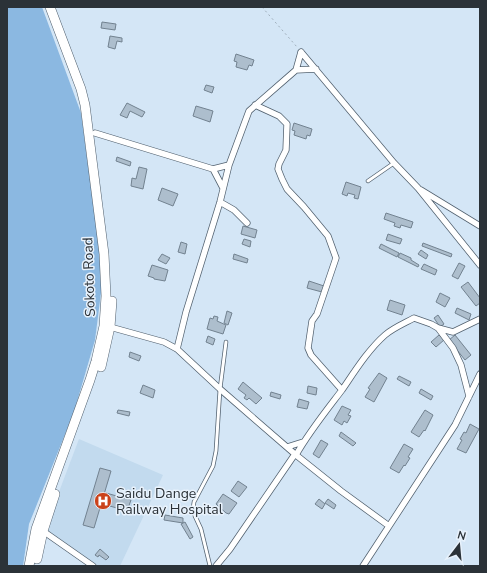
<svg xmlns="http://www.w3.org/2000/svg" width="487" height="573" font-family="'Nunito Sans',sans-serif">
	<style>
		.built { fill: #c2daee }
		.green { fill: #8bb8e1 }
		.building { fill: #adbecd; stroke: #728290 }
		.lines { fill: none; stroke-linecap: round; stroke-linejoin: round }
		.lane-casing { stroke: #536270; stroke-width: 4.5 }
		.street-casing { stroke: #536270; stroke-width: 7 }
		.primary-casing { stroke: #536270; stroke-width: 10 }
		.path { stroke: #9faebb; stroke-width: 1; stroke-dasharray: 2 3; stroke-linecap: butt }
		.lane { stroke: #fff; stroke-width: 3 }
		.street { stroke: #fff; stroke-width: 5.5 }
		.primary { stroke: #fff; stroke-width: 9 }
		.labels { text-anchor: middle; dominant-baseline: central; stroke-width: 3; stroke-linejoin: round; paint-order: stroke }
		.street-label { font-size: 14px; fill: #2b3238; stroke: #e8f2fc }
		.poi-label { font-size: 14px; fill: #2b3238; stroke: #e8f2fc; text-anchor: start }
	</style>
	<rect width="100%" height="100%" fill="#d4e6f6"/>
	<path class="built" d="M79,439L163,475L120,566H99L49,533L46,526Z"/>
	<path class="green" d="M7,7H42L81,113L103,277L95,340L74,412L29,524L23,566H7Z"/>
	<path class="building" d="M102,22L116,24L115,30L101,28Z
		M110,36L122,38V42L117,41L115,49L108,47Z
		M236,54L254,60L252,66L249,65L247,70L236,67L237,62L234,61Z
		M206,85L214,87L212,93L204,90Z
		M127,103L145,112L142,117L130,111L127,118L120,115Z
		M196,106L213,111L210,122L193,116Z
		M294,123L312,129L310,136L307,135L306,139L294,135L295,131L292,130Z
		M117,157L131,162L130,166L116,161Z
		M139,167L147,169L143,189L131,186L132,178L136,179Z
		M346,182L361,187L358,199L354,198L355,195L348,193L347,196L342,194Z
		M162,188L178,194L173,206L158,200Z
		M386,213L413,222L411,228L401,225L400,228L394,226L395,223L384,219Z
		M243,226L257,230L255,238L241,234Z
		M388,234L402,239L400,244L386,240Z
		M244,239L251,241L250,247L242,244Z
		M181,242L187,244L185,254L178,252Z
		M423,243L452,254L451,257L422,246Z
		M381,244L399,253L397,257L379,248Z
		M421,250L428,255L426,259L418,254Z
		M400,253L411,258V260L419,265L418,267L398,257Z
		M162,254L170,258L166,264L158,260Z
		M234,254L248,259L247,263L233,259Z
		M459,263L465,266L458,279L452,276Z
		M424,264L437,270L435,275L421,269Z
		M152,265L168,270L165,281L154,279V278L148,276Z
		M309,281L324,286L322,292L307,288Z
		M468,282L480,298V303L476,306L461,287Z
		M440,293L450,298L445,307L436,302Z
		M390,300L405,305L402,315L387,310Z
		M457,308L471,314L469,320L455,313Z
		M227,311L232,313L228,325L224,323Z
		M438,315L444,324L440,327L434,318Z
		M214,316L218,317L217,321L226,325L223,334L207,329L210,318L213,319Z
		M439,335L444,340L436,347L431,342Z
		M455,335L471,355L465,360L449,340Z
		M208,336L215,339L213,345L206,342Z
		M130,352L141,356L139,361L129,357Z
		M379,373L387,378L374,402L365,397L370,389L368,388Z
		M399,376L411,382L409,386L397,379Z
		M243,382L262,398L256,404L249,398L247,400L244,398L246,395L238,389Z
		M143,385L155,390L153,398L140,393Z
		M308,386L317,388L316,395L307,393Z
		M421,389L433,396L431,400L419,393Z
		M271,392L281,395L280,399L270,396Z
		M299,399L309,402L307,409L297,407Z
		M342,406L351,410L348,415L351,416L347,423L344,421L342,425L334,420Z
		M118,410L130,412L129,416L117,413Z
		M425,410L433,415L425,431L424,430L419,437L411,432Z
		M470,424L479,429L466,453L457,449L462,440L460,439L464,432L466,433Z
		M341,432L356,443L353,446L339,436Z
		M321,440L328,444L319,458L313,454Z
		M404,444L413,449L408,457L410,458L405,466L404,465L399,473L390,468Z
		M100,468L111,471L94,528L83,525Z
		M238,481L247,487L239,497L231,491Z
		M106,493L131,500L127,511L103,504Z
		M223,494L237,503L229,514L226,513L216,504Z
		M319,499L325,504L322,509L315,504Z
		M328,499L336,505L334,509L325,503Z
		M165,515L183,518V523L164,520Z
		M185,522L193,537L190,539L181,524Z
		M100,549L109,557L106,560L99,555L98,557L95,555Z"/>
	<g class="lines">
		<defs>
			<path id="lane" d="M368,181L394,163
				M210,566L201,529L195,516L193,509L194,502L213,466L216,451L220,389L226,342"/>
			<path id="street" d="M301,52L394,163L418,188L480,265
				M296,70L316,69
				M255,105L279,116L287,124L286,150L279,164L278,169L282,179L287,189L304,207L328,236L336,258L317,314L312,321L308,348L311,355L342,390
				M95,133L213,169L229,165
				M213,169L223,188
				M421,190L480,226
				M220,202L234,210L247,223
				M110,327L164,342L177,349L220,389L296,455L341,491L389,526
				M438,328L453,332L480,319
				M177,349L186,312L220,202L229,165L249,111L296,70L301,52
				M287,447L303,442
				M296,455C309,432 326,411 342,390C355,371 368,350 385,335C393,328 405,323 414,318L431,324L438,328L453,348L461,365L469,396
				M43,531L93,566
				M216,566L230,549L295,454
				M363,566L455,425L480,374"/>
			<path id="primary" d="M101,367L110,327L112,301
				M37,559L43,531L55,494
				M29,566L36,529L90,380L96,361L104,326L106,296L104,254L85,105L81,89L50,7"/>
		</defs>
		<use href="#lane" class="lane-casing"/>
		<use href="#street" class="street-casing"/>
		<use href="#primary" class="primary-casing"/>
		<path class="path" d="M262,7L297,47"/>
		<use href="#lane" class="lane"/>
		<use href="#street" class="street"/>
		<use href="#primary" class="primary"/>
	</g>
	<defs>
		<symbol id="hospital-disc" viewBox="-11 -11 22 22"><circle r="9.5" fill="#cb421a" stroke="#e8f2fc"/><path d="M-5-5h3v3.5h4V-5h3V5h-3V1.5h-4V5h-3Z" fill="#fff"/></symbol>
	</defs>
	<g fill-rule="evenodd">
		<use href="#hospital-disc" x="93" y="491" width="20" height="20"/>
	</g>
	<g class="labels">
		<g class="street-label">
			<text transform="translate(89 277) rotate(-92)">Sokoto Road</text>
		</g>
		<g class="poi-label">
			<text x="116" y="493">Saidu Dange<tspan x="116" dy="16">Railway Hospital</tspan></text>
		</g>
	</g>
	<rect width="487" height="573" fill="none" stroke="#2b3238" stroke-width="16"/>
	<g transform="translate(459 545) rotate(16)" stroke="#e8f2fc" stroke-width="3" paint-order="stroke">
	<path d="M0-3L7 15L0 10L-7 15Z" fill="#2b3238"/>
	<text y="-6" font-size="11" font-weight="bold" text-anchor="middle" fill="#2b3238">N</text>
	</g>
</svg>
